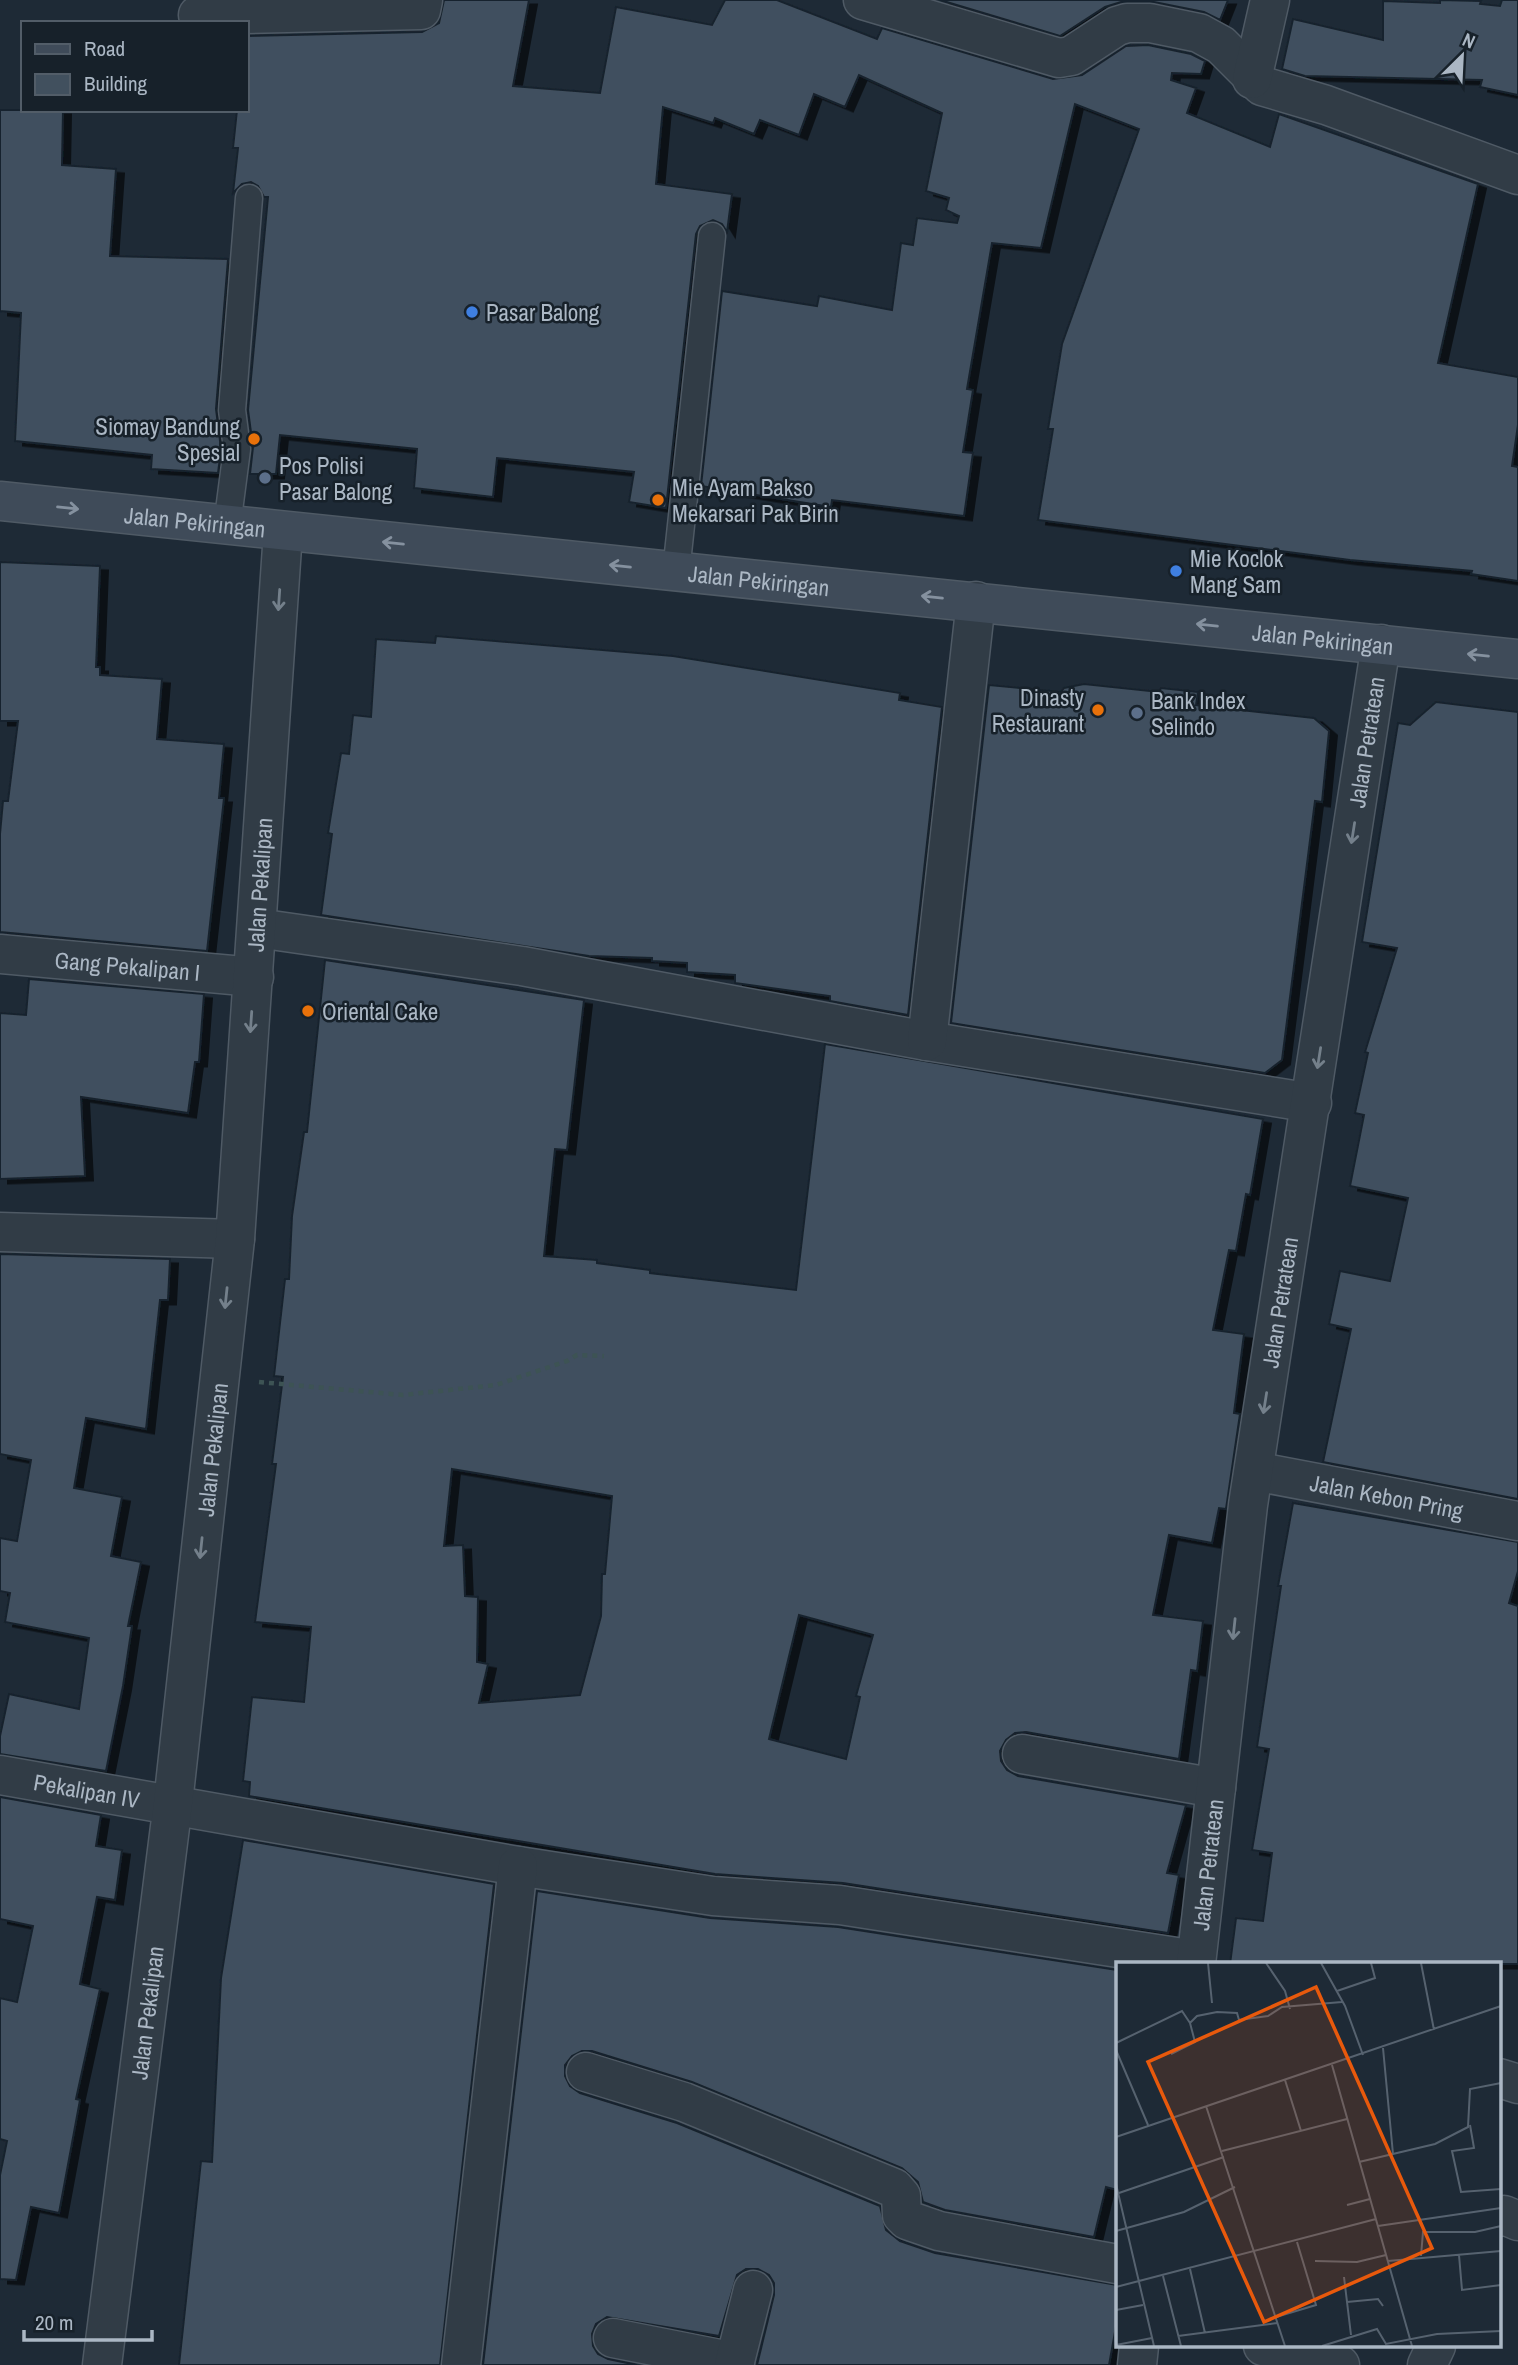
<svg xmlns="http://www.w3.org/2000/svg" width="1518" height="2365" font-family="'Archivo Narrow',sans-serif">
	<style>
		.building { fill: #41505e; stroke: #19232d; stroke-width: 2; fill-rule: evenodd; filter: url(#shadow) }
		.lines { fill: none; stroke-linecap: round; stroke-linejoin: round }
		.lane-casing { stroke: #4f5a65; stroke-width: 29 }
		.street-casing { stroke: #4f5a65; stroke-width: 41 }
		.secondary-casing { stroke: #4f5a65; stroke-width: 41 }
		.path { stroke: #3d5354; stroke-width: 4.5; stroke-dasharray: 5 5; stroke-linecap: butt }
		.lane { stroke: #313c46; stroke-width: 26 }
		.street { stroke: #313c46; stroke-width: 38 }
		.secondary { stroke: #3f4b59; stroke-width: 38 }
		.oneway { stroke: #85919f }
		.oneway2 { stroke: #74808b }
		.shop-dot { fill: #3f7fe0; stroke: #17212a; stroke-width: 2.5 }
		.food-dot { fill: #e8710a; stroke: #17212a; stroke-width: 2.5 }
		.service-dot { fill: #5c6f8a; stroke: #17212a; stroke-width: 2.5 }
		.labels { text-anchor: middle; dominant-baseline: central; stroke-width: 5; stroke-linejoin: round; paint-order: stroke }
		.poi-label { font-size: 23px; fill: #abb7c4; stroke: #17212a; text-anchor: start }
		.street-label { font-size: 23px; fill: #abb7c4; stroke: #17212a }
		.inset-road { fill: none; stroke: #56626f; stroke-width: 2 }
		.view { fill: #e8590c; fill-opacity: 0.15; stroke: #e8590c; stroke-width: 3.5 }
		.inset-edge { fill: none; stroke: #abb7c4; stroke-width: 3.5 }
	</style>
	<defs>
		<filter id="shadow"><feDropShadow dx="8" dy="4.5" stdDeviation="0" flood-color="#0009"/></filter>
	</defs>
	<rect width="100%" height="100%" fill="#1e2a36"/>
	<path class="building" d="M444,0H529L513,86L600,93L616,7L712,25L725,0H777L877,39L882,28L1053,79L1082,75L1126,46L1148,45L1191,54L1205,61L1201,74L1172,73L1171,80L1196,88L1187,113L1270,147L1279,114L1478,184L1438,363L1518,377V425L1512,466L1518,467V581L1471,574L1472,571L1350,560L1038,520L1053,429H1048L1062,344L1139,129L1075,104L1041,248L992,243L967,389L973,390L963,452L973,453L964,516L832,500L831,507L701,486L722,291L817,306L819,296L892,310L901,243L913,245L917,218L957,223L959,216L946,210L949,198L926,191L942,113L859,75L845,107L814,94L799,135L760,120L754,134L715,118L713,123L663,107L656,184L732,194L727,232L722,224L713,220L700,226L696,234L666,508L629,502L634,472L497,458L493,497L414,488L417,449L280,435L276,474H250L253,447L248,410L268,197H264L258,186L251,182L242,184L233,193L238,148H233L237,110H247V36L422,32L439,23Z
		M940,0H1228L1220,20L1204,12L1154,2H1121L1105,7L1060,36Z
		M1440,0L1481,1L1480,4L1500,6L1502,0H1518V95L1480,87L1482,80L1305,76L1282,69L1293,19L1383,40V1L1440,3Z
		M0,110H63L62,165L116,169L110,256L228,259L216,409L221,449L218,473L151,469L152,455L15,441L21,313L0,311Z
		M0,562L100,566L96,667H100V675L162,679L157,739L224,744L219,798H224L207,951L0,932V834L3,801H8L18,721H0Z
		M436,636L673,656L900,693L899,700L942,707L908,1015L830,1001V996L735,983V975L687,972V963L652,961V958L589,956L321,915L332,834L328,833L341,753L349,754L353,715L371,717L376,639L435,643Z
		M1084,684L1159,692L1161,688L1198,692L1196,705L1314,718L1329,731L1322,802L1315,801L1282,1060L1265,1073L951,1023L989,685L1061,692L1064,688Z
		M1436,702L1518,712V1499L1323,1462L1351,1329L1329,1324L1340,1271L1390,1281L1408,1198L1350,1186L1364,1115L1355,1113L1368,1053L1365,1052L1397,948L1362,942L1398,723L1410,725Z
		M325,960L584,1000L567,1150L555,1149L544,1256L597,1260V1263L650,1270V1273L796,1290L825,1044L1263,1119L1250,1195L1246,1194L1236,1251L1229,1250L1213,1330L1244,1334L1234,1413L1240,1414L1226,1509L1219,1508L1212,1543L1169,1535L1153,1615L1203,1621L1197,1671L1191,1670L1179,1759L1026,1732L1015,1733L1006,1740L1000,1751L1001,1761L1007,1770L1018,1776L1186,1805L1167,1873L1179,1875L1168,1933L843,1883L715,1874L249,1796L250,1782L243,1781L252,1697L304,1702L311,1627L255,1622L276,1464H272L283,1377L274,1376L285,1279H289L292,1216L304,1132H307ZM452,1469L612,1496L605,1574H602L601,1616L580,1695L479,1703L488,1664L477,1662L478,1597L465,1596L463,1545L444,1546ZM799,1615L873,1635L856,1696L860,1697L846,1759L769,1739Z
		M29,979L204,994L199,1062H195L188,1113L81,1097L85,1176L0,1179V1013L26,1015Z
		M0,1254L170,1259L168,1300H160L146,1429L86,1418L74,1488L122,1497L111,1556L141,1562L128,1626H132L123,1686L106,1771L0,1754V1736L9,1694L79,1709L89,1638L5,1622L10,1593L0,1591V1538L17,1541L31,1460L0,1454Z
		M1293,1503L1518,1542V1571L1509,1603L1518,1606V1964H1230L1236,1918L1263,1921L1272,1853L1252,1850L1269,1749L1257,1747L1281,1586H1278Z
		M0,1797L101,1815L96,1846L122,1850L115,1900L97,1897L80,1984L100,1989L76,2099L80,2100L59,2213L31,2207L16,2280L0,2279V2175L7,2141L0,2139V1998L17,2002L33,1926L0,1919Z
		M243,1840L494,1884L440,2365H179L201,2161L212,2162L221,1978Z
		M537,1891L710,1918L838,1927L1117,1970V2190L1106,2187L1094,2237L945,2210L923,2202L918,2182L902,2168L692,2082L592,2051H582L572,2056L565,2065V2076L570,2086L580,2093L677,2123L880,2206L886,2230L900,2241L935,2253L1117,2285V2321L1109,2365H757L774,2295V2283L769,2275L758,2269H746L737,2275L719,2336L607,2317L596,2324L592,2334L593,2346L598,2354L608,2359L637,2365H483Z"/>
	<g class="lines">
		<defs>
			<path id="lane" d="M227,526L237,449L232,410L249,198
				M676,572L712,236"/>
			<g id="street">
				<path d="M863,0L1059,58L1071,56L1117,26L1127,23H1150L1199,33L1221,45L1262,86L1326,105L1518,175"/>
				<path d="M198,15L421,10L423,0"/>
				<path d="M1252,79L1270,0"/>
				<path d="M257,928L522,966L927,1041L1312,1103"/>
				<path id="s1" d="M0,954L254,977"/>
				<path d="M927,1041L976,601"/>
				<path d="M0,1232L235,1239"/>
				<path id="s2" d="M1254,1471L1518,1521"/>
				<path d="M1022,1754L1216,1788"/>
				<path id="s3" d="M0,1775L518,1866L713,1896L840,1905L1196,1960"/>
				<path id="s4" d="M1196,1964L1248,1505L1381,644"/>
				<path d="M586,2072L684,2102L894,2188L901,2196L902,2215L907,2220L939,2231L1117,2264"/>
				<path d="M1499,2078L1518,2084"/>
				<path d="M1499,2217L1504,2215L1518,2221"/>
				<path d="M613,2338L735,2362"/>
				<path d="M1263,2346L1340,2365"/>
				<path id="s5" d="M102,2365L173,1803L235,1239L283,532"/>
				<path d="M461,2365L518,1866"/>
				<path d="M734,2365L753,2290"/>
				<path d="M1137,2365L1139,2346"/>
				<path d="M1427,2365L1436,2346"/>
			</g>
			<g id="secondary">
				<path id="s6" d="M0,501L1518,659"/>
			</g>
		</defs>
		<use href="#lane" class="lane-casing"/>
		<use href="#street" class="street-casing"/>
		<use href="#secondary" class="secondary-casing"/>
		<path class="path" d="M259,1382L403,1395L496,1385L567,1361L577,1355L604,1356"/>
		<use href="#lane" class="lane"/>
		<use href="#street" class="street"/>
		<use href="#secondary" class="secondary"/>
	</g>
	<defs><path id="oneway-shaft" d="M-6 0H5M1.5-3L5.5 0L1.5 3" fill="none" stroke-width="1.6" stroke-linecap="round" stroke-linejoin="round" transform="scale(1.75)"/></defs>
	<g class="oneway">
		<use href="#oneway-shaft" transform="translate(68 508) rotate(6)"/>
		<use href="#oneway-shaft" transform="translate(393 543) rotate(-174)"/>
		<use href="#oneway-shaft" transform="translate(620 566) rotate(-174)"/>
		<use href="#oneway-shaft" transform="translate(932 597) rotate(-174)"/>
		<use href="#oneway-shaft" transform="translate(1207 625) rotate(-174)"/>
		<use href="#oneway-shaft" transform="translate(1478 655) rotate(-174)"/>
	</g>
	<g class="oneway2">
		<use href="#oneway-shaft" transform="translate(279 600) rotate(94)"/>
		<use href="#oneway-shaft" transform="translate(1353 833) rotate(99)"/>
		<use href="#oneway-shaft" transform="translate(251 1022) rotate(94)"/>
		<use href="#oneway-shaft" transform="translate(1319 1058) rotate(99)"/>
		<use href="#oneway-shaft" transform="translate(226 1298) rotate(96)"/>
		<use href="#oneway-shaft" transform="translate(1265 1403) rotate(99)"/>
		<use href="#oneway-shaft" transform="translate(201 1548) rotate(96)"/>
		<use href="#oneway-shaft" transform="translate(1234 1629) rotate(96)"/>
	</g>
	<g class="shop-dot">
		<circle cx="472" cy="312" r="7"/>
		<circle cx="1176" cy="571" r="7"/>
	</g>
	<g class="food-dot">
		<circle cx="254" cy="439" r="7"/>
		<circle cx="658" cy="500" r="7"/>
		<circle cx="1098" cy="710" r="7"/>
		<circle cx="308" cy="1011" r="7"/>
	</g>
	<g class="service-dot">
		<circle cx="265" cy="478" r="7"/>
		<circle cx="1137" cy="713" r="7"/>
	</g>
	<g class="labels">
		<g class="poi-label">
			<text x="486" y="312">Pasar Balong</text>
			<text x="240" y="426" text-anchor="end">Siomay Bandung<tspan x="240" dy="26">Spesial</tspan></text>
			<text x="279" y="465">Pos Polisi<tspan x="279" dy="26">Pasar Balong</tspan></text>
			<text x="672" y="487">Mie Ayam Bakso<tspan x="672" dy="26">Mekarsari Pak Birin</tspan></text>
			<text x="1190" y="558">Mie Koclok<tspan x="1190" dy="26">Mang Sam</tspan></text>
			<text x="1084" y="697" text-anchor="end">Dinasty<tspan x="1084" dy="26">Restaurant</tspan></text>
			<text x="1151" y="700">Bank Index<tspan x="1151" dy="26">Selindo</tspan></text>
			<text x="322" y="1011">Oriental Cake</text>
		</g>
		<g class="street-label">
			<text stroke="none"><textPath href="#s6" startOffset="196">Jalan Pekiringan</textPath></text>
			<text stroke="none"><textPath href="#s6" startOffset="763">Jalan Pekiringan</textPath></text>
			<text stroke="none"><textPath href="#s6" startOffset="1330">Jalan Pekiringan</textPath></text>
			<text stroke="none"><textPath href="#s4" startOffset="1234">Jalan Petratean</textPath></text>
			<text stroke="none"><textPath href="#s5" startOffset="1489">Jalan Pekalipan</textPath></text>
			<text stroke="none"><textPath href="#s1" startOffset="128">Gang Pekalipan I</textPath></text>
			<text stroke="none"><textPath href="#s4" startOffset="667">Jalan Petratean</textPath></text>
			<text stroke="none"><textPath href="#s5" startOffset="922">Jalan Pekalipan</textPath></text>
			<text stroke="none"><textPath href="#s2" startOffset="135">Jalan Kebon Pring</textPath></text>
			<text stroke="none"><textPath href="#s3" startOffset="88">Pekalipan IV</textPath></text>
			<text stroke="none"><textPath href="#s4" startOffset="100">Jalan Petratean</textPath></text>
			<text stroke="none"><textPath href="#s5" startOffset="355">Jalan Pekalipan</textPath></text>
		</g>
	</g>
	<g transform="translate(1116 1962)">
		<rect width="385" height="385" fill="#1e2a36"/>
		<path class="inset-road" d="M92,1L96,41M150,1L169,29L174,47M205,1L229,44L247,93M305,1L318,68M221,29L259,16L255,1M0,81L66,49L74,61L81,54L101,50L121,51L123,58L152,54L166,45L226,40M267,86L277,192M0,88L32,163M55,92L79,80L74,61M216,103L296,384M169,118L185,169M90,144L169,384M354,163L358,186L336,189L345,230L385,227M0,175L385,44M106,189L231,157M243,200L319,182L352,165L354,127L385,121M0,222L38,384M0,232L108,195M231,243L254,237M262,264L385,246M0,269L68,250L119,225M343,293L346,328L385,323M305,294L307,270H359L385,264M199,299L241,300L270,293M272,299L385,289M74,307L89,371M47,314L65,384M228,315L235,373M0,325L260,257M231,340L262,337L267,344M0,348L27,343M160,355L200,343L181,280M62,374L161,361M0,383L36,376M206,384L261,367L270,382L321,372L385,369"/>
		<path class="view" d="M200,25L316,286L148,360L32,100Z"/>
		<rect width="385" height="385" class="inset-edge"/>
	</g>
	<rect x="21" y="21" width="228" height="91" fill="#17212a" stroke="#525d68" stroke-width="2"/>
	<rect x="35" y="44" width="35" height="10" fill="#3f4b59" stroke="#525d68" stroke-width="2"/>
	<text x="84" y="56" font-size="21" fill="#abb7c4">Road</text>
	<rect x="35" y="74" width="35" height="21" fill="#41505e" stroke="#525d68" stroke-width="2"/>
	<text x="84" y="91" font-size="21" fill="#abb7c4">Building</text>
	<g transform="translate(1462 56) rotate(24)" stroke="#17212a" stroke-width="5" paint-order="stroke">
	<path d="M0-5L12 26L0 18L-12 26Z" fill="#abb7c4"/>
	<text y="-10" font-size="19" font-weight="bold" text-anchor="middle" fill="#abb7c4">N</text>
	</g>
	<path d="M24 2330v10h128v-10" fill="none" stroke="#abb7c4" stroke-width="3.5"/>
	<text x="35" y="2330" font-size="21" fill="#abb7c4" stroke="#17212a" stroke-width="5" paint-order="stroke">20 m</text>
</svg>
